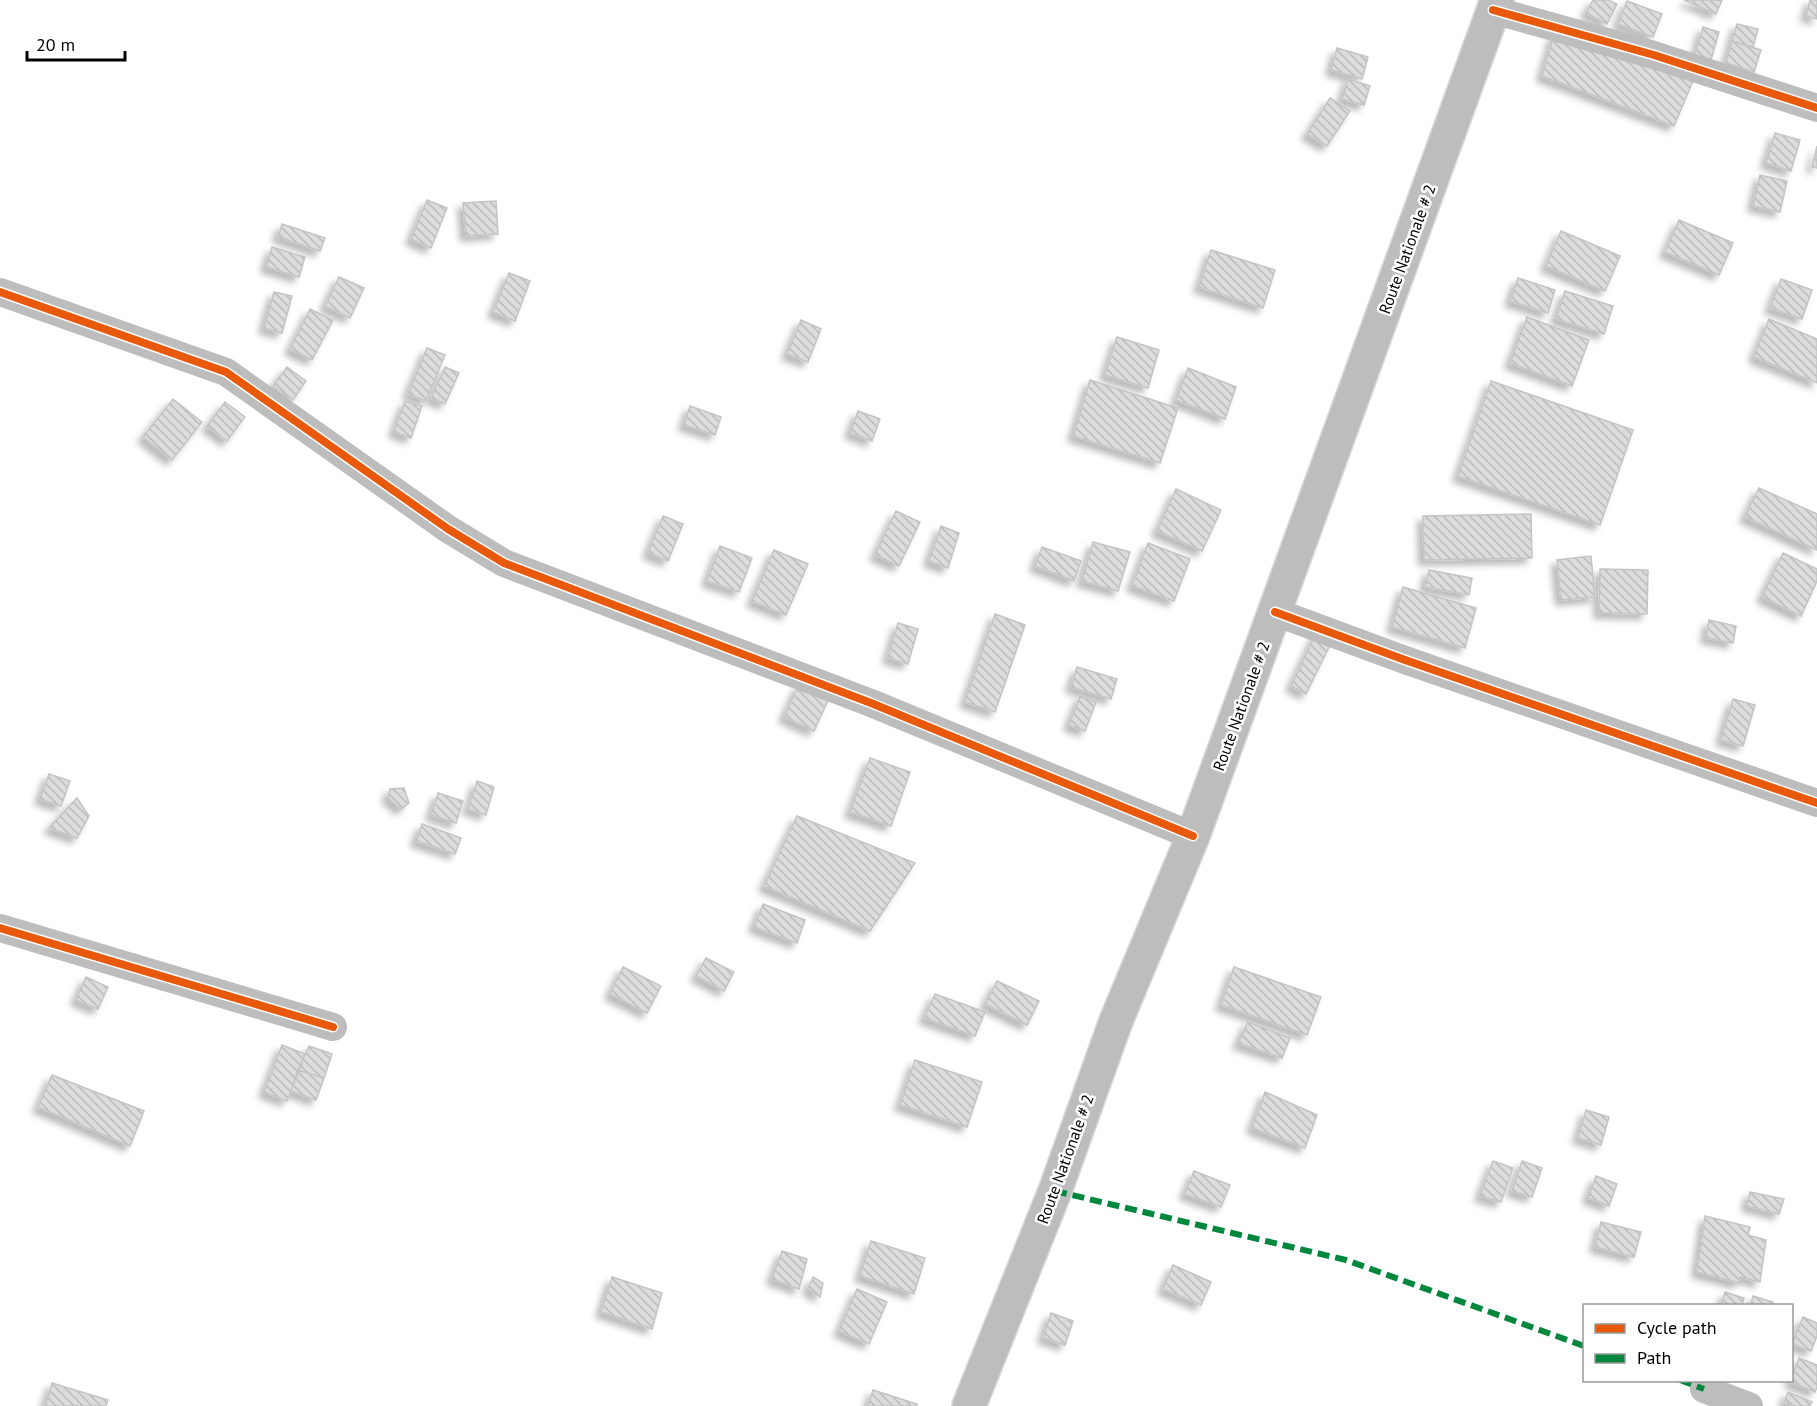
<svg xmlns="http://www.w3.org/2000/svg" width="1817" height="1406" font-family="'PT Sans',sans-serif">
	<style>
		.building { fill: url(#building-back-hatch); stroke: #c4c4c4; stroke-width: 1.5; filter: url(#shadow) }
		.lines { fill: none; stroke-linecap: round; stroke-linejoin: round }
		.primary-casing { stroke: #dbdbdb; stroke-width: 36 }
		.street { stroke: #bdbdbd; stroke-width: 28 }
		.primary { stroke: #bdbdbd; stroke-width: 33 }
		.quiet { stroke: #00873e; stroke-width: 6; stroke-dasharray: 12 6; stroke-linecap: butt }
		.cycleway-casing { stroke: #fff; stroke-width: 11 }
		.cycleway { stroke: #e8590c; stroke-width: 8 }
		.labels { text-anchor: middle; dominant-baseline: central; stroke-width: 5; stroke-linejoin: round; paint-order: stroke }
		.street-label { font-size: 16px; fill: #000; stroke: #fff }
	</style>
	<defs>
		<pattern id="building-back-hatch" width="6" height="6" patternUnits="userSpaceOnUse" patternTransform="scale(1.5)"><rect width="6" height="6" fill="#dcdcdc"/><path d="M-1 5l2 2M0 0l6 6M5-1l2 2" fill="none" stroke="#bbb"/></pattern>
		<filter id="shadow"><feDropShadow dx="-5.5" dy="5.5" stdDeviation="3" flood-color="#0004"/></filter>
	</defs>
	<rect width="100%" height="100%" fill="#fff"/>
	<path class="building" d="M1593,0H1608L1617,4L1607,24L1586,13Z
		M1684,0H1722L1716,14Z
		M1810,0H1817V19L1806,16Z
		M1627,1L1662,14L1653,37L1618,24Z
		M1737,24L1758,29L1753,47L1732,41Z
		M1703,27L1719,32L1711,60L1695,55Z
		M1554,34L1693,81L1674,126L1542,76Z
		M1732,41L1761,50L1754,72L1726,63Z
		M1337,48L1368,57L1362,79L1331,70Z
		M1348,79L1370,86L1364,105L1342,99Z
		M1330,98L1350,111L1327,146L1307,134Z
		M1775,133L1800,140L1791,171L1766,163Z
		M1817,146V168L1812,167Z
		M1760,175L1787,181L1780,212L1753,206Z
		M427,200L447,208L431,248L411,239Z
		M496,201L498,234L466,236L463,203Z
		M1679,220L1733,243L1719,275L1665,252Z
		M282,224L325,238L320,251L278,237Z
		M1561,231L1620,256L1605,291L1546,266Z
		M272,247L305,257L299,277L266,267Z
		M1211,250L1275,270L1263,308L1199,287Z
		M509,273L530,281L515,321L493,312Z
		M339,277L364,288L350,318L325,306Z
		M1518,278L1555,290L1548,313L1510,301Z
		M1781,279L1812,290L1802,319L1770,308Z
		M1565,291L1613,306L1604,334L1556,319Z
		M274,292L292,296L282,333L264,328Z
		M310,309L333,320L312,360L290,349Z
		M1527,317L1589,340L1572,386L1510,363Z
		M1769,319L1817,339V383L1754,357Z
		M801,320L821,329L808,362L787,354Z
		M1117,337L1159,350L1148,388L1105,375Z
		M427,348L445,355L426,401L408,394Z
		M287,367L306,381L293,400L273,386Z
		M445,367L459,373L445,404L431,398Z
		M1188,368L1236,387L1225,419L1176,400Z
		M1090,380L1178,408L1160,463L1073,436Z
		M1491,381L1633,430L1600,525L1458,476Z
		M173,399L202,422L172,460L143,437Z
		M405,401L422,406L411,438L394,432Z
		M225,402L245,417L227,441L207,426Z
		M690,406L721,417L715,435L684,425Z
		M858,411L880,419L872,441L850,433Z
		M1759,488L1817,514V550L1745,517Z
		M1176,489L1221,510L1202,551L1157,531Z
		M896,511L920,522L899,566L875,555Z
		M1531,514L1532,558L1424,560L1423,516Z
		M663,516L683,524L668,561L648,553Z
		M941,526L959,533L948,568L929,561Z
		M1093,542L1130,552L1118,591L1082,581Z
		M1148,543L1190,559L1174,601L1132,586Z
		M720,546L752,558L739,592L707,581Z
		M1042,547L1081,561L1074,581L1035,566Z
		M774,550L808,564L786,615L752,601Z
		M1783,553L1817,569V581L1801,616L1762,597Z
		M1591,556L1595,597L1561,600L1557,560Z
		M1600,569L1648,570L1647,614L1599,613Z
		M1429,570L1472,578L1469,595L1425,587Z
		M1403,587L1476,608L1465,648L1392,627Z
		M995,614L1025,625L995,712L965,702Z
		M1709,620L1736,626L1733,643L1706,638Z
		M898,623L918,629L908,664L888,658Z
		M1316,633L1332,641L1306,694L1291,686Z
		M1077,667L1117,679L1111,699L1071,687Z
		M799,684L829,698L814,731L784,717Z
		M1080,696L1096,702L1085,731L1069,725Z
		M1733,699L1755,705L1743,746L1721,740Z
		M870,758L910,772L891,826L850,812Z
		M49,774L70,781L61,806L40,799Z
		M477,781L494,787L486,815L468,809Z
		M404,788L409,803L401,809L388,798L390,789Z
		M438,793L463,801L456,823L431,815Z
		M77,798L89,816L77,838L49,828Z
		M797,816L915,863L870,931L764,886Z
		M422,824L461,838L455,854L416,841Z
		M763,904L805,920L797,943L754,927Z
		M706,958L734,972L724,991L696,976Z
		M623,967L661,986L647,1013L610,994Z
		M1234,967L1321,997L1307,1035L1221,1005Z
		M86,977L108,987L98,1009L76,1000Z
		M997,981L1039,1001L1027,1025L985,1004Z
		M935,994L985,1012L975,1036L924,1018Z
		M1248,1022L1290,1038L1282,1058L1238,1043Z
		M282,1045L305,1054L287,1101L264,1092Z
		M309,1046L332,1054L324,1078L298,1070Z
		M915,1060L982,1082L967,1127L900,1105Z
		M298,1070L324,1078L316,1100L291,1091Z
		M52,1075L144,1111L130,1146L38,1107Z
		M1265,1092L1317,1115L1305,1148L1252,1128Z
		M1586,1110L1609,1117L1601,1145L1578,1138Z
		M1493,1161L1513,1168L1501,1202L1480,1196Z
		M1522,1161L1542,1168L1532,1197L1512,1191Z
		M1194,1171L1230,1185L1221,1207L1185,1194Z
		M1596,1176L1617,1184L1609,1206L1588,1198Z
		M1750,1192L1784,1199L1779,1214L1747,1206Z
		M1705,1216L1750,1227L1748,1235L1766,1240L1760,1282L1740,1277L1739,1283L1697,1272Z
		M1601,1222L1641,1232L1634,1257L1595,1247Z
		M871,1241L925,1258L914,1294L860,1276Z
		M782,1251L807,1259L799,1289L772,1279Z
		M1173,1265L1211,1282L1201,1305L1163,1289Z
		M612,1277L662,1293L652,1329L601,1312Z
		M813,1277L823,1283L820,1297L808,1289Z
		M857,1289L887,1302L869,1344L839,1331Z
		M1725,1292L1744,1298L1742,1306H1721Z
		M1753,1296L1773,1302L1772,1306H1750Z
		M1051,1313L1073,1321L1065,1345L1043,1338Z
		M1803,1317L1817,1323V1336L1811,1351L1792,1344Z
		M1799,1358L1817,1365V1387L1815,1392L1790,1382Z
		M52,1383L108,1400L106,1406H45Z
		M873,1390L917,1404V1406H868Z
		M1788,1392L1812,1402L1810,1406H1795L1784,1402Z"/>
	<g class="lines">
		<defs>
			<path id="primary" d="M969,1406L1055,1191L1116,1021L1193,836L1497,0"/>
		</defs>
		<use href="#primary" class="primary-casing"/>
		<path class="street" d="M1493,10L1654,55L1817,108
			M0,292L226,372L448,529L504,563L871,703L1193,836
			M1275,612L1405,660L1817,803
			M0,928L333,1027
			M1704,1389L1749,1406"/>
		<use href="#primary" class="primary"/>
		<path class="quiet" d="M1055,1191L1346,1260L1584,1346
			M1680,1380L1704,1389"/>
		<defs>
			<path id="cycleway" d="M1493,10L1654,55L1817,108
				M0,292L226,372L448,529L504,563L871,703L1193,836
				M1275,612L1405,660L1817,803
				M0,928L333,1027"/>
		</defs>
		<use href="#cycleway" class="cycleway-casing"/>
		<use href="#cycleway" class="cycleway"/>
	</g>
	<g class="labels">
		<g class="street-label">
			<text transform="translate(1407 249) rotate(-70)">Route Nationale # 2</text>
			<text transform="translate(1241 706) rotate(-70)">Route Nationale # 2</text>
			<text transform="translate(1065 1159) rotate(-70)">Route Nationale # 2</text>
		</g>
	</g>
	<rect x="1583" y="1304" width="210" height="78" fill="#ffffff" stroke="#999999" stroke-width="1.5"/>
	<rect x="1595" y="1324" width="30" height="9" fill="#e8590c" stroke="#999999" stroke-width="1.5"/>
	<text x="1637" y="1334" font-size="18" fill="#000000">Cycle path</text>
	<rect x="1595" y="1354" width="30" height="9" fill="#00873e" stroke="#999999" stroke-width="1.5"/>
	<text x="1637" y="1364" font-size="18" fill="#000000">Path</text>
	<path d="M27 51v9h98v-9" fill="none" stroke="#000000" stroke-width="3"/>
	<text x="36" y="51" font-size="18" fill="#000000" stroke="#ffffff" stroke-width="4.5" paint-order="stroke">20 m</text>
</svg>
